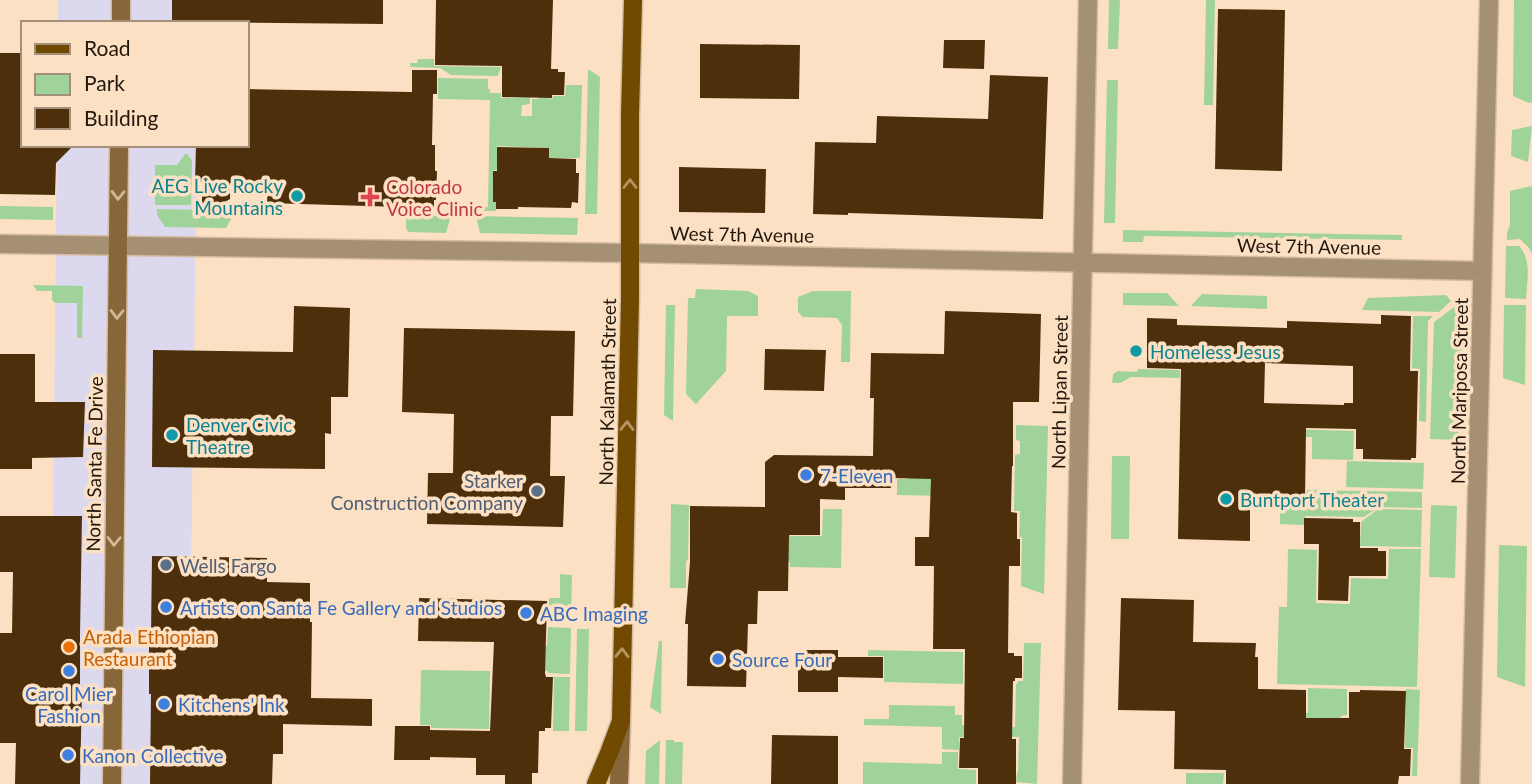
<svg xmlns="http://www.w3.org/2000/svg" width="1532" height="784" font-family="Lato,sans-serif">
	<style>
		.commercial { fill: #dcd8ee }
		.green { fill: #9fd39a }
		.building { fill: #4d300b; fill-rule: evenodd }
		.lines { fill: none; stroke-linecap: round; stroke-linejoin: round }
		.minor-casing { stroke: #d5bca2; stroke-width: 21 }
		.tertiary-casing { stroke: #d5bca2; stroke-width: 21 }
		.secondary-casing { stroke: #d5bca2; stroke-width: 21 }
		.primary-casing { stroke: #d5bca2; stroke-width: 21 }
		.minor { stroke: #a69073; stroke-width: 18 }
		.tertiary { stroke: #a69073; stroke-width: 18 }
		.secondary { stroke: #87673a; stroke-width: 18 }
		.primary { stroke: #704a00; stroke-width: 18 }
		.oneway { stroke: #b69562 }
		.oneway2 { stroke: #d3b693 }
		.culture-dot { fill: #0f9aa8; stroke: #fce0c3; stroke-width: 2.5 }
		.health-dot { fill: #e0444e; stroke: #fce0c3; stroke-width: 2.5 }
		.shop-dot { fill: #3f7fe0; stroke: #fce0c3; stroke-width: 2.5 }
		.service-dot { fill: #5c6f8a; stroke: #fce0c3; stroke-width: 2.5 }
		.food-dot { fill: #e8710a; stroke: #fce0c3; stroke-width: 2.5 }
		.labels { text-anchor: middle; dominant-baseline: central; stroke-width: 7; stroke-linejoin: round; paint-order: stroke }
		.culture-label { font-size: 19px; fill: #0d838f; stroke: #fce0c3; text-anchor: start }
		.health-label { font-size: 19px; fill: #be3a42; stroke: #fce0c3; text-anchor: start }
		.street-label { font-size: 19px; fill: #21170d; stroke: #fce0c3 }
		.shop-label { font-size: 19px; fill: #366cbe; stroke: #fce0c3; text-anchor: start }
		.service-label { font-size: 19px; fill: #4e5e75; stroke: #fce0c3; text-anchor: end }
		.food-label { font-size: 19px; fill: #c56008; stroke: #fce0c3; text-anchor: start }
	</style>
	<rect width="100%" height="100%" fill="#fce0c3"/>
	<path class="commercial" d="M58,0H199L198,23H58Z
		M57,145H197L188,784H50Z"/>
	<path class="green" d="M1109,0H1120L1118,49H1108Z
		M1206,0H1215L1213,105H1204Z
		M1514,0H1532V102L1529,103L1513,96Z
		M418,59H434V66L501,67L498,76L451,75L440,68L410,67V63H417Z
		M588,69L600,77L597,214H585Z
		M438,78L488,79V89H490V93H501V98L530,97V104L522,105L521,116H532V99H539V96L552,99L553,96H565L566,85H582L580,158H549V148L497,146V170H493V202H496V211H475V207H488L490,100L438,99Z
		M1107,80H1118L1115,223H1104Z
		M1532,126L1528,162L1511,156L1512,130Z
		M185,154H187L192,160L191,205H155V165H177Z
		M1532,186V297V254L1529,248L1520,239L1507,240V233L1510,225V191Z
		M0,206L53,207V220L0,219Z
		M157,209L205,210L207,212H235L226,228L165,227L157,215Z
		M406,215L451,216L446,233L409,232L406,229Z
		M476,216L578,218L577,235L480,233Z
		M1123,230L1402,235V240L1144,236L1143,242H1123Z
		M1506,246H1519C1532,259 1527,282 1526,299L1505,298Z
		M33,285L83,286L82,338H77V303H55L52,300V291H37Z
		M696,289L748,291L758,296V316H727L726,371L696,404L686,394L688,298H695Z
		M813,291H851L850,362H841L842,325L837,318L803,317L798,312V297Z
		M1123,293H1167L1179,306L1123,305Z
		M1202,294L1267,296V309L1191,306Z
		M1446,295L1451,301L1439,312L1362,310L1368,298Z
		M666,305H675L673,421L664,415Z
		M1457,305L1463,314L1459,440L1430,439L1434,322Z
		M1504,305H1526L1525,385L1503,378Z
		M1413,316H1433L1428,321L1426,422L1419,421L1420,369L1412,368Z
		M1138,369L1180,370V378L1131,377L1120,383H1112L1113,374L1118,371L1137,372Z
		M1016,425L1048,426L1044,594L1021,586L1022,537H1019L1020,511H1014L1015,455L1020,454V441L1016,440Z
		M1288,429L1354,431L1353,460L1312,459V437H1288Z
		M947,443L946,496L897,495V479H907V452Z
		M1112,456H1130L1129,539H1111Z
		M1347,461L1424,463L1423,489L1346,487Z
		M1307,490L1422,492V508L1379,507L1364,517L1305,516L1304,525L1280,524V504L1306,505Z
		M671,504L689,505L688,560L686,561V588H670Z
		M1431,505L1457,506L1455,578L1429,577Z
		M790,508V536H822L823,509H842L841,568L790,567V562L749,561Z
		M1378,509L1422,510L1421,547L1360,546L1361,522Z
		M1499,545L1527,546L1525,687L1497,677Z
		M1288,549L1317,550L1316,603L1350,604L1351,578L1388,579L1389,549H1421L1417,687L1277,684L1279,607H1287Z
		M560,574L572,575L571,618H548L549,598H560Z
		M548,627L571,628L570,674L548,673V671L501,670V645L547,646Z
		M577,629H589L587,731H575Z
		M659,641H662L661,714L650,707Z
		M1024,643H1041L1037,784L1016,782L1017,773L1018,772L1019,737H998V727H1015L1016,684H1017L1018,681H1023Z
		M868,650L963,652V684L884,682V656H868Z
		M421,670L490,671L489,729L431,728V725H420Z
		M554,677H570L569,731H553Z
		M1308,688L1347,689V715L1341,716L1340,732L1283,713H1308Z
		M1406,689L1420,690L1417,776H1412L1413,748H1405Z
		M889,705L955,706V715H962V725L996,726L980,738L959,737V750L942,749V727L864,725V719H889Z
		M660,740L659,784H645L646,751Z
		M666,740H674V742H683L682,784H665Z
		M942,752H958V769L976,770V784H863V762L942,764Z
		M1186,773H1224L1223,784H1186Z"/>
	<path class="building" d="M172,0H383V24L172,22Z
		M436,0H553L551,69H558V72H565L564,95H552V98L502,97V66L435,65Z
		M1218,9L1285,10L1282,171L1215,169Z
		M944,40H985L984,69L943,68Z
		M700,44L800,45L799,99L700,98Z
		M0,53H23V145H74L56,163L55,195L0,194Z
		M412,70H437V94H433L432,145H435V171H437L436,200H434V208L267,203L268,183H230V199L223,203H202V182H195L196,145H247V89L412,92Z
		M990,75L1048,77L1043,219L848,213V215L813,214L815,142L876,143L877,116L988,119Z
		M497,147L549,148V158L576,159V173H579L578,203L572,202L571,208L518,207V209H496V202H493V171H497Z
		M679,167L766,169L765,213L679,212Z
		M294,306L350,308L348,397H331V434L325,433V469L152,467L153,350L293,352Z
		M945,311L1041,314L1039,402H1013V466H1012L1011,512L1017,513V539H1020V566H1009L1008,653H1014V656H1022V678H1015V681H1013L1012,739H1016V784H978V768H959L960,738H964L965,649H933L934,566H915V537H929L931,479L892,478L891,488H845V500L820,499V535H789L788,591H758L757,624H748L746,687L687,686L688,624H685L690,562V506L765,507V462L774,455L873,456L874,398H870L871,353L944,354Z
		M1381,315L1411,316L1410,371H1418L1416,458H1411V460L1363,459V449H1356V429L1306,428L1305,501L1250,500V541L1178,539L1181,369L1147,368V318L1177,319V325L1287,328V321L1381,324ZM1265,363L1353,366V403H1344V405L1264,403Z
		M404,328L575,331L573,416H551L550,476H565L563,527L427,524L428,473H453L454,414L402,412Z
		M765,349L826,350L824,391L764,390Z
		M0,354H35V402H85L83,457L32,458V469H0Z
		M0,516H82L80,634V689H82L80,784H15L16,743H0V633H12L13,572H0Z
		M1304,518L1353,519V522H1360V548H1378V551H1386V576H1349L1348,601L1318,600L1319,544H1304Z
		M152,556L267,558V582L310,583V622H312L311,698L372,699V726L283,724V754H273L272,784H150L151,694H149V637H151Z
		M419,598L547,601L545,673L546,677H553L551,728H545V731H539L538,773H532V784H505V775H476V758L430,757V760H394L395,726H430V730L490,731L494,642L418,641Z
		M1121,598L1194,600L1193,642L1256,643L1255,657H1258V689L1306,690V718H1349V692H1360V690L1406,691L1404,749H1411L1410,776H1399L1398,784H1226V770L1174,769L1175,711L1118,710Z
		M798,650H838V657H883V678L838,677V692H798Z
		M772,735L838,736V784H771Z"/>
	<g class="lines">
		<defs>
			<path id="minor" d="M630,253L1482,271
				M1072,784L1088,0
				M1470,784L1489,0"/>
			<path id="tertiary" d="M0,244L630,253"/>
			<path id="secondary" d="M121,23V0
				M112,784L119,145
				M619,784L621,725"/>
			<path id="primary" d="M596,784L609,753L621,721L630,298V116L633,0"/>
		</defs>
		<use href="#minor" class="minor-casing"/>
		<use href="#tertiary" class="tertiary-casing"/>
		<use href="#secondary" class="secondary-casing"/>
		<use href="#primary" class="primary-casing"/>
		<use href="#minor" class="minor"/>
		<use href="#tertiary" class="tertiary"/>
		<use href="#secondary" class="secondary"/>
		<use href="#primary" class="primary"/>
	</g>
	<defs><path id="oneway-chevron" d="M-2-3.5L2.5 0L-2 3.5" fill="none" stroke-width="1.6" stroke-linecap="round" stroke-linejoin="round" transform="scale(1.75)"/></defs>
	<g class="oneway">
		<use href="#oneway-chevron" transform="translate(630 184) rotate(-90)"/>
		<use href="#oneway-chevron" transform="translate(627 426) rotate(-89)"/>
		<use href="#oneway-chevron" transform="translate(622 653) rotate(-89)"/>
	</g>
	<g class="oneway2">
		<use href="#oneway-chevron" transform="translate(118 195) rotate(91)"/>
		<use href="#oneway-chevron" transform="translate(117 314) rotate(91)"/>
		<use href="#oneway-chevron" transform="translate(114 541) rotate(91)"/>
	</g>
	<g class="culture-dot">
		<circle cx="297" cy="196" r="7"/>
		<circle cx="1136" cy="351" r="7"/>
		<circle cx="172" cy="435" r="7"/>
		<circle cx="1226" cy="499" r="7"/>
	</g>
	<path class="health-dot" d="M366.5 186.5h7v7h7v7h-7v7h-7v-7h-7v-7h7z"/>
	<g class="shop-dot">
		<circle cx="806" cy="475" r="7"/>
		<circle cx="166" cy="607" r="7"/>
		<circle cx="526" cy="613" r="7"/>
		<circle cx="718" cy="659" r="7"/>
		<circle cx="69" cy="671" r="7"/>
		<circle cx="164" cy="704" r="7"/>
		<circle cx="68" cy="755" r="7"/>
	</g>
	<g class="service-dot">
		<circle cx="537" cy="491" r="7"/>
		<circle cx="166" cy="565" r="7"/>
	</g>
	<circle class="food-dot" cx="69" cy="647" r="7"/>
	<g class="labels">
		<g class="culture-label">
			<text x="283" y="185" text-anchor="end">AEG Live Rocky<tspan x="283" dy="22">Mountains</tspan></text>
			<text x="1150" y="351">Homeless Jesus</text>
			<text x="186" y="424">Denver Civic<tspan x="186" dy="22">Theatre</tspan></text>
			<text x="1240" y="499">Buntport Theater</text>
		</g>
		<g class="health-label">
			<text x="386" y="186">Colorado<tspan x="386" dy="22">Voice Clinic</tspan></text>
		</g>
		<g class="street-label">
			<text transform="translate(742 234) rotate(1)">West 7th Avenue</text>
			<text transform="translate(1309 246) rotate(1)">West 7th Avenue</text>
			<text transform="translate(1459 391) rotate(-89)">North Mariposa Street</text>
			<text transform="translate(607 392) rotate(-89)">North Kalamath Street</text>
			<text transform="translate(1059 392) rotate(-89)">North Lipan Street</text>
			<text transform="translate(94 464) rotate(-89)">North Santa Fe Drive</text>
		</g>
		<g class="shop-label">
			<text x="820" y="475">7-Eleven</text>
			<text x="180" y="607">Artists on Santa Fe Gallery and Studios</text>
			<text x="540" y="613">ABC Imaging</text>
			<text x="732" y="659">Source Four</text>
			<text x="69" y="693" text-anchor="middle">Carol Mier<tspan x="69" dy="22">Fashion</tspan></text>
			<text x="178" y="704">Kitchens' Ink</text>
			<text x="82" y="755">Kanon Collective</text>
		</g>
		<g class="service-label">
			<text x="523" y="480">Starker<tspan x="523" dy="22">Construction Company</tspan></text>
			<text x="180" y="565" text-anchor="start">Wells Fargo</text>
		</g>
		<g class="food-label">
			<text x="83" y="636">Arada Ethiopian<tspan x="83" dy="22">Restaurant</tspan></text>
		</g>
	</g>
	<rect x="21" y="21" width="228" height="126" fill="#fce0c3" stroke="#a4907a" stroke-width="2"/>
	<rect x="35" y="44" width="35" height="10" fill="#704a00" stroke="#a4907a" stroke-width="2"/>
	<text x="84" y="56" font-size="21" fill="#21170d">Road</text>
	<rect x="35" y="74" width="35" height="21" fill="#9fd39a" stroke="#a4907a" stroke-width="2"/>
	<text x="84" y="91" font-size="21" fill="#21170d">Park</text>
	<rect x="35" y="108" width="35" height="21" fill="#4d300b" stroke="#a4907a" stroke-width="2"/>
	<text x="84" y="126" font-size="21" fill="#21170d">Building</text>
</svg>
